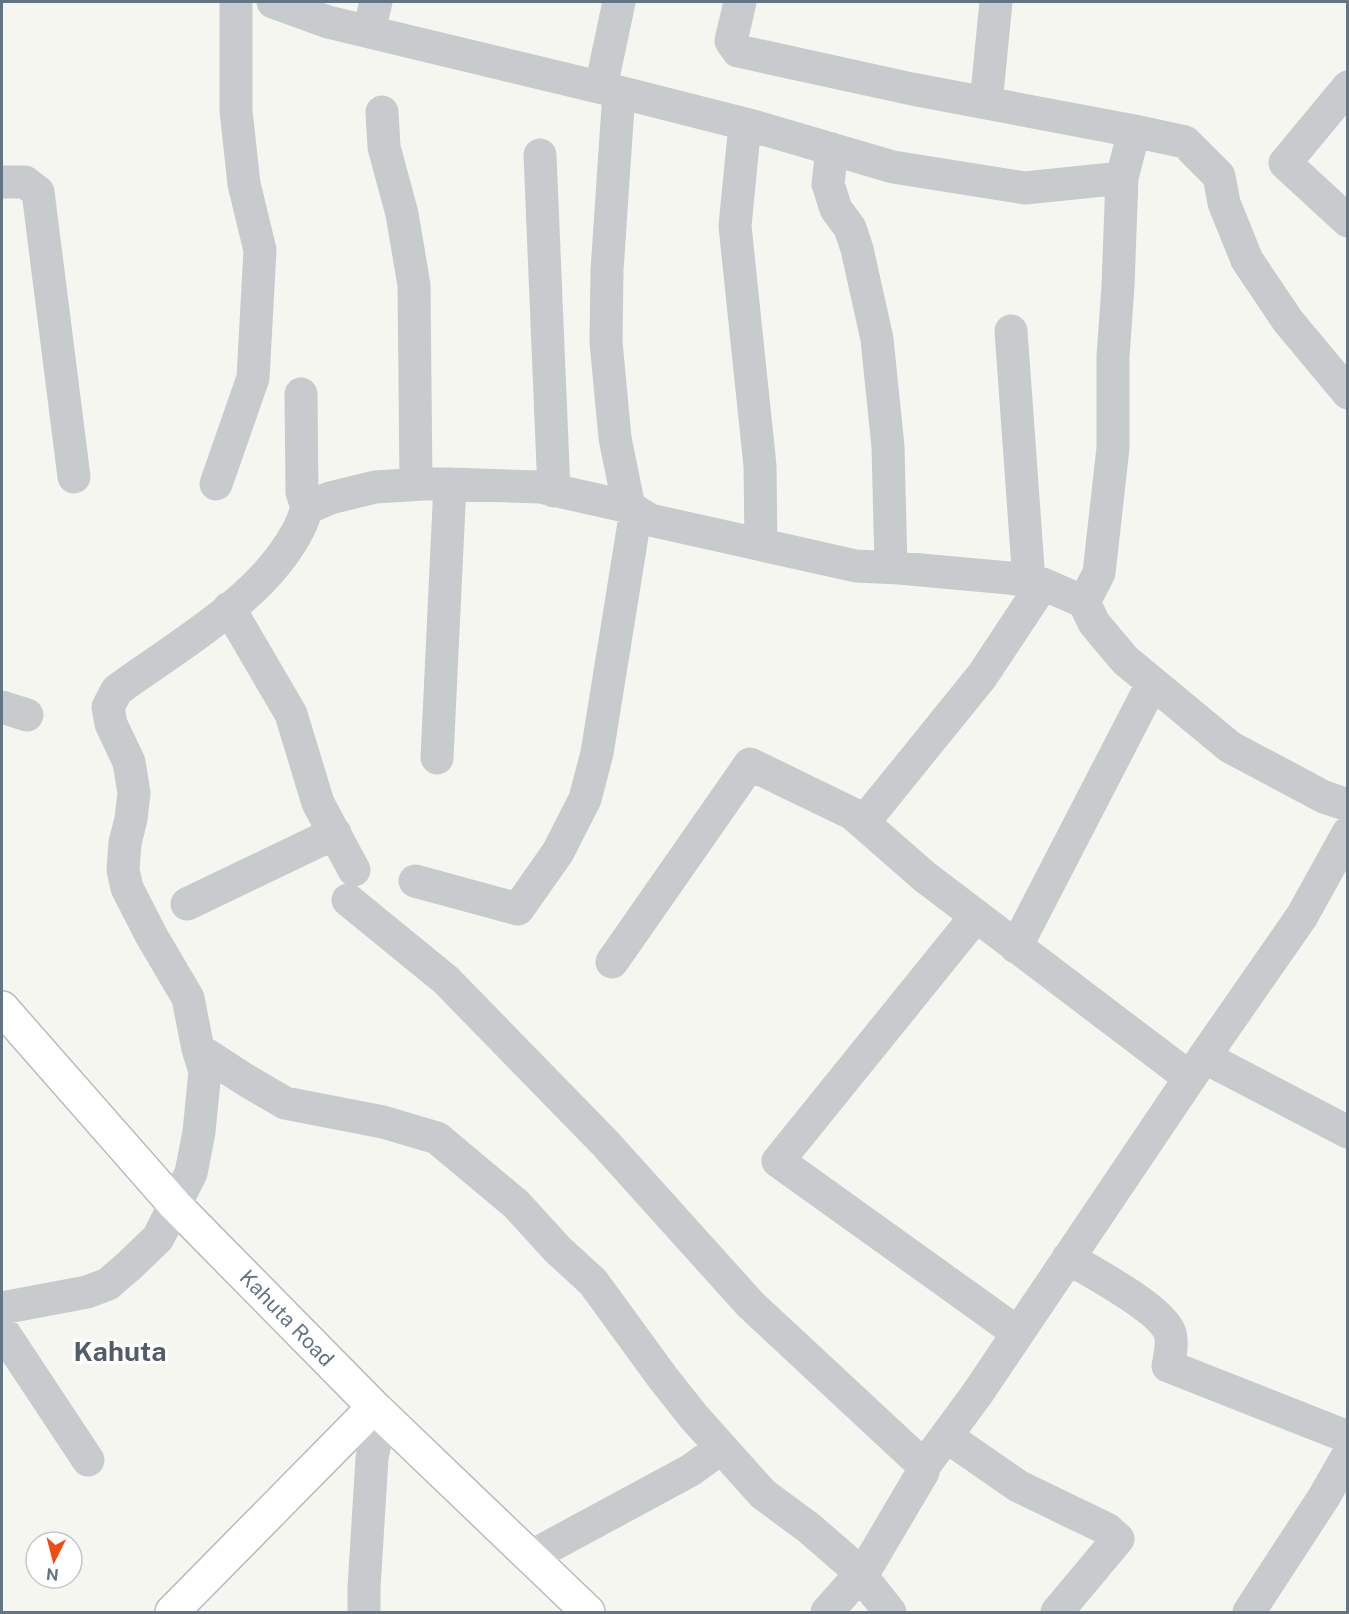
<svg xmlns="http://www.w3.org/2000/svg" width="1349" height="1614" font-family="'Public Sans',sans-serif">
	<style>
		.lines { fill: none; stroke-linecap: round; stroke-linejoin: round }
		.secondary-casing { stroke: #b7bcc1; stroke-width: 36 }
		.street { stroke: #c8cbce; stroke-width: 33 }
		.secondary { stroke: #fff; stroke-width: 33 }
		.labels { text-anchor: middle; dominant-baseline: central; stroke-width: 6; stroke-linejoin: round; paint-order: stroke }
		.street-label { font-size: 21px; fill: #627585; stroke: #fff }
		.district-label { font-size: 27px; font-weight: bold; fill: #515e6a; stroke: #fff }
	</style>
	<rect width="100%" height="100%" fill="#f6f6f1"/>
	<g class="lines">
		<defs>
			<path id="secondary" d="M2,1008L175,1205L374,1407L588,1612
				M172,1612L374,1407"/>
		</defs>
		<use href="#secondary" class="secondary-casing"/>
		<path class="street" d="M273,2L328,22L619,92L753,126L893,167L1025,188L1122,178
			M740,2L731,41L738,51L912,89L1134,131
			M369,31L376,2
			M601,87L619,2
			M1348,87L1285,163L1348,221
			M619,92L607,270L606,342L615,438L629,507
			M986,103L996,2
			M382,112L384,147L402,214L414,285L416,484
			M745,124L735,226L760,466L761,544
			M832,149L828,184L836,209L850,228L857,249L877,339L888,447L891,567
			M540,155L554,491
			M2,182H25L38,192L74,477
			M1011,331L1029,582
			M301,394L302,492L307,508
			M216,484L253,378L260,250L244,184L236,111V2
			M1084,602L1099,573L1113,448V357L1118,286L1122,178L1134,131L1185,142L1219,176L1224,203L1247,260L1288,321L1348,393
			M229,608L291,714L318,803L354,870
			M2,707L27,715
			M437,758L450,484
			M863,823L982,676L1043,584
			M415,881L518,909L558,852L585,799L597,753L636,511
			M348,900L446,980L605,1143L750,1304L924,1466
			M187,904L335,833
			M976,916L778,1161L1018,1333
			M1016,947L1152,684
			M612,962L750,764L853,814L925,877L1190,1078
			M198,1049L244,1079L285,1103L383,1122L437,1138L516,1204L558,1250L593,1282L663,1378L694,1417L763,1494L809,1528L854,1567L890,1612
			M1204,1057L1348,1132
			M1068,1258C1093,1273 1161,1308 1170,1333C1173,1343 1170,1356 1168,1366L1348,1437
			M2,1308L87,1292L108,1284L130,1265L158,1238L191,1173L199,1132L205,1071L198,1049L188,998L151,935L127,888L123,870L125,843L131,819L134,793L129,762L111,724L108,707L117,690C177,646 260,600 296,534C301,526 304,517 307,508L330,498L375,487L424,484H450L540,487L629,507L650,520L856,566L899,568L1009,578L1043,584L1084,602L1094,623L1125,660L1230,747L1324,797L1348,805
			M2,1330L88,1460
			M946,1436L1018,1486L1107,1529L1118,1539L1057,1612
			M530,1557L691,1470L721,1448
			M364,1612V1588L372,1458L381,1413
			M827,1612L858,1577H861L923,1472L924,1466L977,1394L1204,1057L1302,916L1348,833
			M1249,1612L1324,1497L1348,1455"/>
		<use href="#secondary" class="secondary"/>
	</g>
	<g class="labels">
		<g class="street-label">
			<text transform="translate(287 1318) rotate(46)">Kahuta Road</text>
		</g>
		<g class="district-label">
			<text x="120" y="1351">Kahuta</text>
		</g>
	</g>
	<rect width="1349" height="1614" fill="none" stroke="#627585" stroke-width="6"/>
	<g transform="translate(54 1560) rotate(186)"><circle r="28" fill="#ffffff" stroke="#c0c8ce" stroke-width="1.5"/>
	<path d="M0-4.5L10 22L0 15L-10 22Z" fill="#f14b16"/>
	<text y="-9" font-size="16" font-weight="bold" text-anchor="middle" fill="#627585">N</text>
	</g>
</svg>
